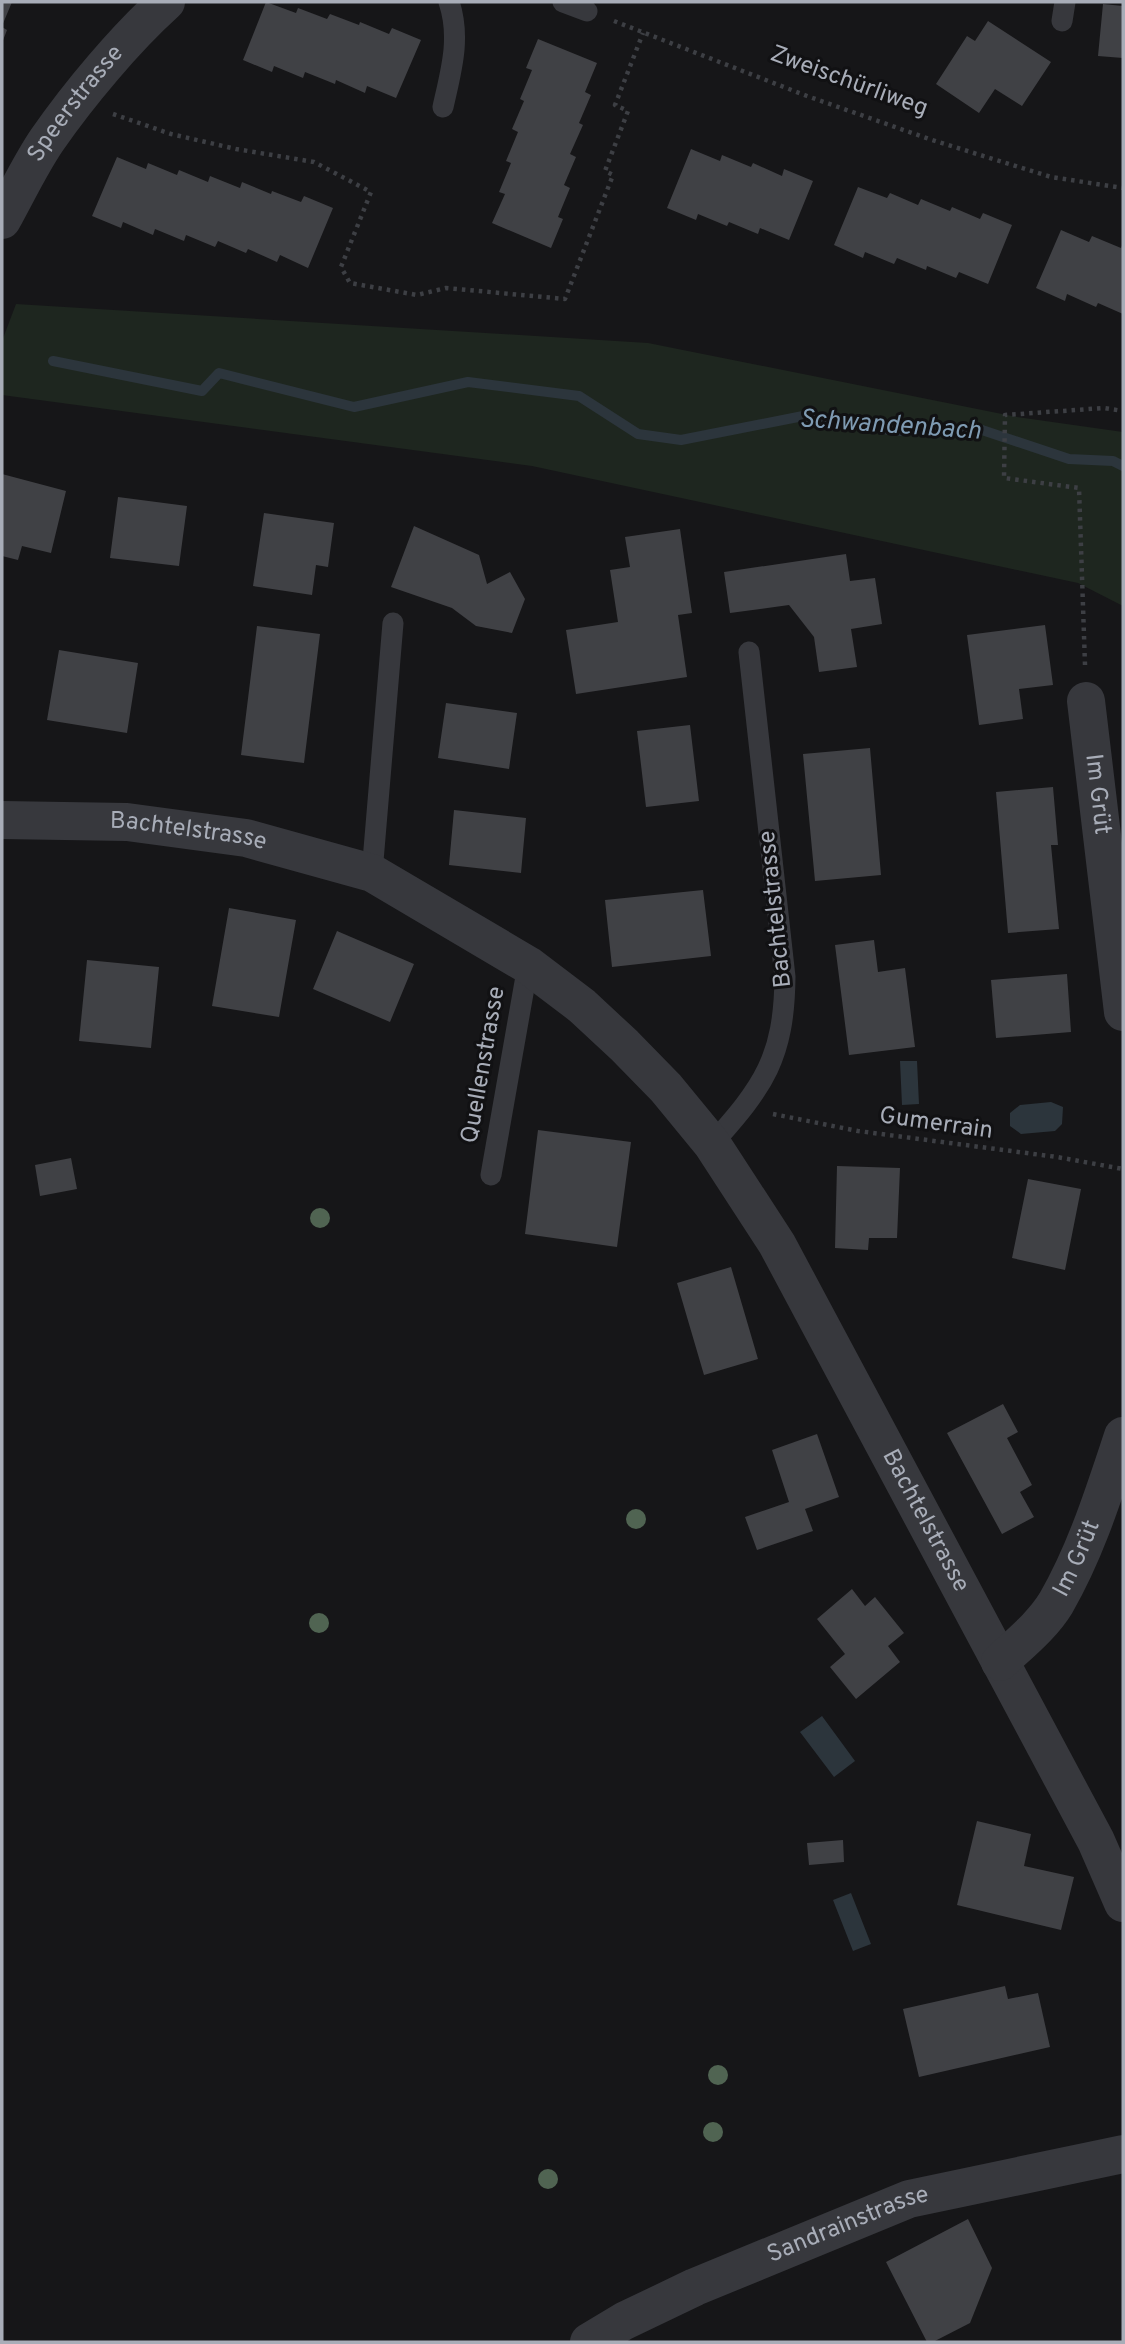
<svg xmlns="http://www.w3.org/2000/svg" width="1125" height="2344" font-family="Overpass,sans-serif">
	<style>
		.green { fill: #1e261f }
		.water { fill: #2c353c }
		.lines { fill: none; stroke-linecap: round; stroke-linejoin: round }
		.stream { stroke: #2c353c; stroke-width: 10 }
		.building { fill: #404145 }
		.path { stroke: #3d3f44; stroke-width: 4.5; stroke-dasharray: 3.5 5; stroke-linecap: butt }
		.lane { stroke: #37383d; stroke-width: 21 }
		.street { stroke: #37383d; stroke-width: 38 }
		.tree { fill: #506452 }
		.labels { text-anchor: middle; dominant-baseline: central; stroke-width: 6; stroke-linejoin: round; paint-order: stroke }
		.street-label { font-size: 24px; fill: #a8adb8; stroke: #111113 }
		.water-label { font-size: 26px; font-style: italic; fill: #7f9bb3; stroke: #111113 }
	</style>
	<rect width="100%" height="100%" fill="#161618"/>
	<path class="green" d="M16,304L648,343L1017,417L1123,432V606L1078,583L532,466L2,395V341Z"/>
	<path class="water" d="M900,1061H917L919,1104L902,1105Z
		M1051,1102L1063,1107L1062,1124L1055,1131L1021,1134L1010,1126V1113L1020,1105Z
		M822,1716L855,1761L834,1777L800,1732Z
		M851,1893L871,1944L853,1951L833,1900Z"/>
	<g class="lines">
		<path class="stream" d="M53,361L202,391L219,373L354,407L468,382L579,396L638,434L681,440L803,416L896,431L976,428L1069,459L1113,461L1123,466"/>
	</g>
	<path class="building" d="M2,2H12L2,26Z
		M266,2L296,13L298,8L327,19L330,14L359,25L360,22L389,34L392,28L421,40L396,98L367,86L365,93L336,80L335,84L305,72L303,78L274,66L272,72L243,60Z
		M1103,4L1123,6V58L1098,56Z
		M988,21L1051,62L1022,106L995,89L979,113L936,84L967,36L975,41Z
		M2,27L7,30L2,43Z
		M538,39L597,63L585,92L591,95L579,123L583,125L570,154L576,157L564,185L570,188L558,217L563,219L551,248L492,223L505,194L499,192L511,163L506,161L518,132L512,129L524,101L520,99L532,70L526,68Z
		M691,149L720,161L722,155L751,167L753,163L782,176L784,169L813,181L789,240L760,228L758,234L729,222L727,226L698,214L696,220L667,208Z
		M117,157L146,169L148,163L177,175L179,170L208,182L210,176L240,188L242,182L271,194L272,191L301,202L304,196L333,208L308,268L280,255L277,262L248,249L246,253L218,241L215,247L186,235L184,241L155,229L153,235L123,222L121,228L92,216Z
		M858,187L887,198L890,193L918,205L921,199L950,211L952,207L980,219L983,213L1012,225L988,284L959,272L956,278L927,266L926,270L897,258L894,264L865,252L863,258L834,245Z
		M1061,230L1089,242L1092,236L1121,248L1123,243V314L1098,303L1096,307L1067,294L1065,301L1036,288Z
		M2,474L66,491L51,553L22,546L18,560L2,556Z
		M118,497L187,506L179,566L110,558Z
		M264,513L334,523L328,567L316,565L312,595L253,586Z
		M414,526L479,555L487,584L510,572L525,599L512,633L476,626L452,608L391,587Z
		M680,529L692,613L678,615L687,677L576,694L566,630L618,622L610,570L630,567L625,537Z
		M846,554L850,581L875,578L882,624L851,629L857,667L819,672L814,637L789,605L730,613L724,572Z
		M1045,625L1053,685L1019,689L1023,719L979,725L967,635Z
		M257,626L320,634L304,763L241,755Z
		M59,650L138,663L127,733L47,720Z
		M446,703L517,713L509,769L438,758Z
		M690,725L699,801L646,807L637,731Z
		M870,748L881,875L815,881L803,754Z
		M1053,787L1058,845H1051L1059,929L1008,933L996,792Z
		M454,810L526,818L521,873L449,865Z
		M703,890L711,956L612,967L605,900Z
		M229,908L296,920L279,1017L212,1006Z
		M337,931L414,964L390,1022L313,989Z
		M874,940L878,972L905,968L915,1047L849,1055L835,945Z
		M87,960L159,967L151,1048L79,1041Z
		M1067,974L1071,1032L996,1038L991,980Z
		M538,1130L631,1142L617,1247L525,1234Z
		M71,1158L77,1189L40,1196L35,1165Z
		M837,1166L900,1168L897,1238H869L868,1250L835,1248Z
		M1028,1179L1081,1189L1065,1270L1012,1258Z
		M731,1267L758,1359L704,1375L677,1283Z
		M1003,1404L1018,1432L1007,1438L1032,1485L1020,1492L1034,1517L1002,1534L947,1433Z
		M817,1434L839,1497L805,1509L813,1531L757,1550L745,1517L789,1502L772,1450Z
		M852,1589L865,1606L875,1597L904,1633L888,1646L900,1662L856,1699L830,1667L845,1654L817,1619Z
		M977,1821L1031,1834L1024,1866L1074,1877L1061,1930L957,1905Z
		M843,1840L844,1862L809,1865L807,1843Z
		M1005,1986L1008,1999L1038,1993L1050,2047L919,2077L903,2009Z
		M968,2219L992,2268L970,2323L933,2342H927L886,2262Z"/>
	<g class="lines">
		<path class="path" d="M614,21L807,96L932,140L1051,177L1123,188
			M113,114L171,134L236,149L314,162L371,192L341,267L350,283L417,295L446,288L565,299L613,175L605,171L628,111L615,105L643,33
			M1085,665L1079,488L1004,478L1005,415L1104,408L1123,411
			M773,1114L858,1131L1057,1157L1123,1169"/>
		<path class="lane" d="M563,2L587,11
			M1062,21L1065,2
			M443,107C451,71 461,38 449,2
			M372,873L393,623
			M712,1144C764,1086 784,1058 785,977L749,652
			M491,1175L528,965"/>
		<g class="street">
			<path id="s1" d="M2,220C17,193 30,165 47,140C79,94 125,39 166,2"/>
			<path id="s2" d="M1086,701L1123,1012"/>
			<path id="s3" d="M2,820L127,822L246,838L372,873L528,965L582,1006L624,1045L666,1088L712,1144L777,1244L1096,1841L1123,1903"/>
			<path id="s4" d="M1000,1662C1019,1644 1042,1626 1056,1603C1086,1551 1104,1493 1123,1436"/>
			<path id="s5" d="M589,2342L624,2321L695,2287L909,2199L1123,2154"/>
		</g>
	</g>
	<g class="tree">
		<circle cx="320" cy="1218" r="10"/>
		<circle cx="636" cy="1519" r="10"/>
		<circle cx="319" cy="1623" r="10"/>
		<circle cx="718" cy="2075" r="10"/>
		<circle cx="713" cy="2132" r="10"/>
		<circle cx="548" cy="2179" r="10"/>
	</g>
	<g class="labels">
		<g class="street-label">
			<text transform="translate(849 82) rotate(20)">Zweischürliweg</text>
			<text stroke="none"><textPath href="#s1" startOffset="138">Speerstrasse</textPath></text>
			<text stroke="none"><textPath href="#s2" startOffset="94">Im Grüt</textPath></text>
			<text stroke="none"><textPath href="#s3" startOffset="187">Bachtelstrasse</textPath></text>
			<text transform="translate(776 909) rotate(-96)">Bachtelstrasse</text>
			<text transform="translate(484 1065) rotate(-80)">Quellenstrasse</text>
			<text transform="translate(936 1124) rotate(8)">Gumerrain</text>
			<text stroke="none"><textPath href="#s3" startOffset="1248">Bachtelstrasse</textPath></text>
			<text stroke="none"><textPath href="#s4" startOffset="131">Im Grüt</textPath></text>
			<text stroke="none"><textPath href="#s5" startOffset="285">Sandrainstrasse</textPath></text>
		</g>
		<g class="water-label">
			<text transform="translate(890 426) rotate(4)">Schwandenbach</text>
		</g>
	</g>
	<rect width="1125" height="2344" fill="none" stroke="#a8adb8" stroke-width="7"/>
</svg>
